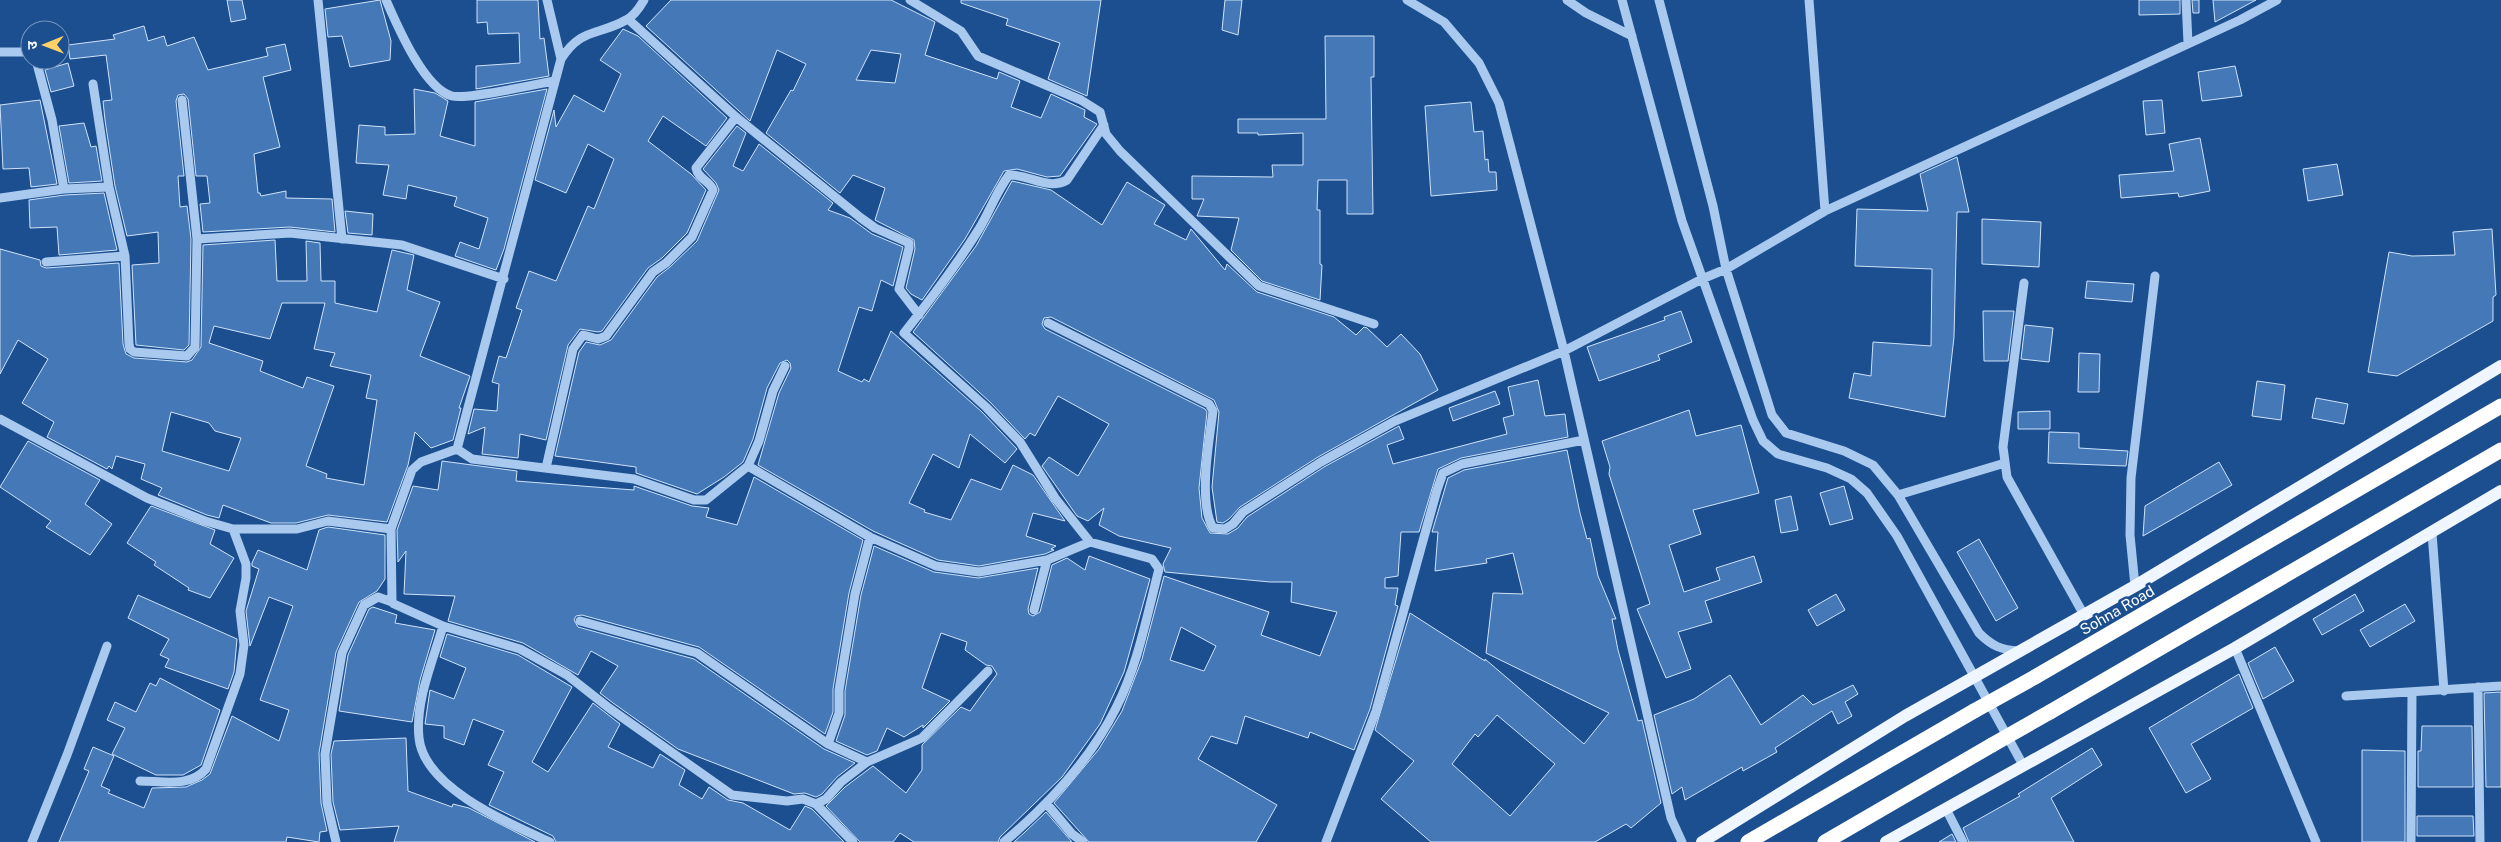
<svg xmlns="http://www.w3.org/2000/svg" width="2501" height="842" font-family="'Public Sans','Noto Sans Devanagari',sans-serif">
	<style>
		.building { fill: #4478b7; stroke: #cfe3fa; fill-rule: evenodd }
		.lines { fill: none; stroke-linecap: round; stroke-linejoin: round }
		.minor { stroke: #a9c9ee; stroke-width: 9 }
		.major { stroke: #f0f6ff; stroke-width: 12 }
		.highway { stroke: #fff; stroke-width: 15 }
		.highway-bridge { stroke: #fff; stroke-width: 15 }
		.labels { text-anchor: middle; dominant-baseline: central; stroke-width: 5; stroke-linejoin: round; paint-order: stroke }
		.street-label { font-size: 15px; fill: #fff; stroke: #1b4f8f }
	</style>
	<rect width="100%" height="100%" fill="#1b4f8f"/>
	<path class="building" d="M227,0H242L246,19L231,22Z
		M380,0L391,41L390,60L350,67L342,36L328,37L325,9Z
		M477,0H538L540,39L544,38L549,76L476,89V66L520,63L519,33L488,34L487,22L477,23Z
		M671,0H891L935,22L925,55L997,79L999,72L1020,81L1011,107L1041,118L1051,94L1085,110L1084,117L1097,124L1060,176L1047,177L1017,169L1004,171L965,239L922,300L911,294L906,288L915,249L914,240L875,220L885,188L853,175L840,193L766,133L791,90L793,91L806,64L777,50L750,121L646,26ZM871,50L901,54L895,83L856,80Z
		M961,0H1101L1087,96L1048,79L1060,43L1006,25L1008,19L961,3Z
		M1225,0H1242L1238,35L1222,30Z
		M2139,0H2180V14L2139,15Z
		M2192,0H2199V13H2193Z
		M2213,0H2256L2215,22Z
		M144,26L148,41L164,36L167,46L194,37L208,70L268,56L266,48L285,44L291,70L263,77L280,147L254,154L258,193H260L261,196L286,191V198L332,199L335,232L290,227L203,232L200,204L210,203L207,176H196L188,99L184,94L178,95L176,101L184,176H178L180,207L187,206L191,239L189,345L184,350L136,345L132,265L159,263L158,232L127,236L115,186L105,120L103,101L112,100L106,55L70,59L68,45L115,39L113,35Z
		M623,29L638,36L727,118L706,146L663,116L648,141L691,174L706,190L687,233L662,258L648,268L602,331L598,332L580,329L568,345L546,440L520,434L518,458L482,454L485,427L468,434L474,409L497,411L499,384L492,382L499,356L506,358L522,310L516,308L529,271L556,281L588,206L594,209L614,159L588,144L566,193L535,180L554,110L556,127L574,95L604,112L621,74L600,60Z
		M1325,36H1374V77H1371L1373,214H1347V180H1318L1317,210H1320V264L1322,265L1320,300L1262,281L1231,250L1239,218L1197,216L1204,199H1192V176L1273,177L1272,165H1303V133L1258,135V133H1238V119H1326Z
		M68,63L74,86L51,92L45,70Z
		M2235,66L2242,96L2202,101L2198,72Z
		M414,89L435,93L448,101L440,136L475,146V102L547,89L504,249L496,270L455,256L460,242L479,249L488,218L454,206L457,197L408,185L406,199L383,195L389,165L356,163L359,125L385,127V135L415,134Z
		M40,100L57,184L31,187L29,168L3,169L0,105Z
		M2162,100L2165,133L2146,135L2143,101Z
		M1471,102L1474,132L1483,131L1485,160L1488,159L1489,172H1496L1497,190L1431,196L1425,106Z
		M84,123L91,147L96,146L102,181L69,183L59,126Z
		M737,126L746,133L733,166L743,171L759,144L833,203L828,210L850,218L872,234L903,247L893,286L881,280L872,311L859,307L838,371L862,382L864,379L869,382L891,331L982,412L1017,449L1005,463L970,434L959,468L933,454L909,503L925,510L924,512L951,520L971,479L1001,490L1013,465L1033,475L1065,521L1033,513L1026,536L1056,546L1051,549L1054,550L1045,554L979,566L938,560L873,531L758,465L779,393L791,368L790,363L787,360L780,363L767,388L753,439L743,462L724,477L697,494L636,473V467L555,456L579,352L586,342L600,345L611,340L657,277L670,267L697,241L719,190L716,183L703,169Z
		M2200,138L2210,191L2179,197L2178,193L2121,198L2119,175L2174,171L2169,144Z
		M1957,157L1969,212H1957L1954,337L1945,417L1849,398L1854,373L1871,376L1873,342L1931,346L1932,269L1855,266L1857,209L1928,211L1920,174Z
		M2337,164L2343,195L2308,201L2303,169Z
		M1012,181L1051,190L1102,225L1127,182L1165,205L1154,224L1186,240L1191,229L1225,270L1227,264L1257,292L1334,317L1356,335L1364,327L1367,328L1387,347L1401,334L1420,354L1438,390L1318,457L1240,507L1229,519L1223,523L1217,522L1212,487L1219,412L1214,400L1051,317L1044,318L1042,324L1045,329L1205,409L1207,412L1199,488L1202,518L1210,533L1228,534L1238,528L1247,517L1324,467L1399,426L1404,439L1387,445L1393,464L1507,434L1503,418L1514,415L1508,387L1538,380L1545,416L1565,414L1568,437L1461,458L1438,469L1419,532H1401L1398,576L1385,578V588H1398L1395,605L1398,606L1370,709L1354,750L1310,732L1308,738L1245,716L1237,744L1211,736L1198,759L1277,805L1256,842H1089L1054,803L1099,749L1122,711L1142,659L1164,576L1269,612L1261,635L1320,656L1337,612L1291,602L1292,582H1270L1165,572L1163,564L1171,548L1119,536L1099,525L1104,508L1088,521L1077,516L1042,466L1049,457L1078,476L1109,424L1058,396L1035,436L1030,433L1025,439L990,402L913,332L976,246ZM1181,627L1216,646L1204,671L1170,660Z
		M104,193L117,250L59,255L57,227L30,228L29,200L65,195Z
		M345,211L373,214L372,235L348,233Z
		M1982,219L2041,222L2039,267L1982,264Z
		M2492,229L2496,295L2493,297V321L2397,376L2368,372L2389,252L2412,256L2455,255L2453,232Z
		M275,240L277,281H307L306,241L320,243L321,281H335V303L377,312L392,250L414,255L407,290L440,302L420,356L470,376L459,408H461L453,440L431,448L415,432L408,465L387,522L328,515L296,523H271L223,505L219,518L207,515L158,495L162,488L141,479L145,464L116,456L112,469L109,466L107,469L47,437L54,422L22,403L48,359L18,340L0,374V249L40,260L41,266L46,268L119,263L123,344L126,354L134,358L187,362L192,360L201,347L203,245ZM282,303H325L314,349L335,353L330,366L371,375L366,398L377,400L364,485L326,478L327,474L306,466L334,386L307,377L303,388L260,371L263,361L209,343L214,326L270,339ZM171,412L209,423L215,431L241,438L229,471L162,451Z
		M2087,281L2134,284L2132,302L2085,298Z
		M1681,311L1692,342L1658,355L1660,360L1599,381L1587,347L1665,320L1664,317Z
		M1983,311H2014L2008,361H1984Z
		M2025,325L2053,328L2049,362L2021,359Z
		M2079,353L2100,354L2099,392H2078Z
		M2257,381L2285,385L2281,420L2252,416Z
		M1495,391L1500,404L1453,421L1449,408Z
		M2316,398L2348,404L2344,424L2312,418Z
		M1689,410L1696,436L1741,425L1759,493L1693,510L1701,534L1669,545L1684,592L1720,580L1716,568L1754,556L1762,582L1705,601L1712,622L1678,632L1691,669L1666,678L1637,609L1650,604L1609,474L1610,467L1602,441Z
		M2050,411V429H2018V412Z
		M2049,432L2079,433V448L2128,451L2126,466L2048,463Z
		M28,441L100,480L85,504L112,524L90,555L46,527L51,521L0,487Z
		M1567,450L1580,513L1587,539L1590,538L1598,576L1616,619H1612L1618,650L1638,721L1642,720L1661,803L1631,828L1626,824L1595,842H1431L1381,799L1414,761L1375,730L1410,613L1485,661V659L1584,744L1609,713L1486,653L1493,593L1523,594L1513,553L1486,559L1487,563L1435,571L1438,532H1432L1448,478L1464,470ZM1497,715L1555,764L1510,816L1452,764L1475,734L1478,737Z
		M442,461L517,471L516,481L634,490V486L692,506L709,508L706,517L737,525L754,477L863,540L849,593L833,689V712L825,734L699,647L582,615L576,616L574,620L578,627L694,659L824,749L855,763L837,777L822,794L816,797L805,793L794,794L776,787L678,749L613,703L600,693L618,666L591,651L578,675L523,643L448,621L455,596L404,594L406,551L398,562L397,530L413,486L438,490Z
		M2219,462L2232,485L2143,536L2145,506Z
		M1844,486L1853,519L1830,525L1820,493Z
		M1791,496L1798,530L1781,533L1775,500Z
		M151,506L215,530L210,544L234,558L210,598L188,590L189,588L154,565L156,562L127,543Z
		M328,527L385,535V579L377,591L359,602L336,652L319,753L321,803L327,831L320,832L319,842L287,837L286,842H59L89,771L84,769L93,747L114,756L101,786L110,790L108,793L144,808L152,788L186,787L202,780L210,774L232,716L279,741L289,710L260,700L293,606L269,597L250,646L246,611L259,569L252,566V563L258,550L307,570L319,530Z
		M1979,539L2018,608L1996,621L1957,552Z
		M874,546L934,572L978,578L1038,568L1028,609L1029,614L1033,616L1040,612L1052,565L1067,558L1085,570L1089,556L1150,579L1124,672L1100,724L1062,777L1000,837L998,842H914L900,833L893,842H860L826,806L845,787L873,766L906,793L922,770V745L961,707L970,711L997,674L992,666L986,665L965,650L967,642L941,633L922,688L950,701L923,728V725L904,737L887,728L877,751L867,755L836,741L845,715V691L861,595Z
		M1836,594L1845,610L1817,626L1808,610Z
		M2355,594L2364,611L2322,635L2313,619Z
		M138,595L237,639L234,672L228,689L165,667L169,659L160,655L169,639L128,618Z
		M2405,604L2415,621L2370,647L2360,630Z
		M373,607L397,615L395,623L435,630L420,680L412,722L339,711L348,655L369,609Z
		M447,634L518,655L572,687L532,762L548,772L593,703L620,724L608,747L653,768L660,754L685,770L679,785L702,799L709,787L728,800L743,803L790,830L805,806L812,809L844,842H556L553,836L489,805L504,772L488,765L504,731L473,719L464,745L444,738V726L425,724L430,690L454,699L466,668L440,657Z
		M2275,647L2294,681L2263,699L2248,663Z
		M2239,674L2253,708L2191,744L2211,779L2186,793L2149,728Z
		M1730,675L1761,725L1803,695L1813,705L1853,685L1858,694L1845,702L1852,716L1838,724L1832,711L1775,748L1777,752L1743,771L1742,767L1685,800L1682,787L1672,794L1654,715L1694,699Z
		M160,678L220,710L201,765L183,775H156L112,754L125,728L107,720L115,702L136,712L150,683L156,686Z
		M2501,692V787H2486L2484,693Z
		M2422,726H2472L2473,787H2418V751H2421Z
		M406,738L408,791L452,807L453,804L469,808L535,842H394L399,826L340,830L333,802L331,754L334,741Z
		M2092,748L2102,765L2051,798L2074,842H1969L1963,828L2020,796L2018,794Z
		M2362,750L2405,751V842H2362Z
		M1046,812L1072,842H1014L1025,832Z
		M2417,816H2473L2474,836H2417Z
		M1952,834L1956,842H1939Z"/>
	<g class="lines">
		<path class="minor" d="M318,0L342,239
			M386,0C397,25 424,89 452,96C467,100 535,84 555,81
			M547,0L561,59
			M910,0L961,31L978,56L1081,100L1100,112L1106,134L1120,151L1259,286L1374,324
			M1407,0L1444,22L1479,63L1499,103L1564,351L1671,818L1682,842
			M1567,0L1586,13L1632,36
			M1622,0L1682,221L1753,420L1763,441L1778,454L1827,468L1851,479L1867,493L1897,536L2023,765
			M1659,0L1713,206L1726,269L1772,415L1786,433L1844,451L1873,465L1898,495L1979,633C1992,646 2001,650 2019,651
			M1809,0L1825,211
			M2186,0L2188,43
			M628,19L736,117L861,218L875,228L909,243V248L899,289L919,315
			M0,52H30
			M36,60L52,120L64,189
			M93,84L109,187L125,256L129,344L130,349L134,352L187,356L195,347L197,239L182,100
			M0,198L64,189L109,187
			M197,239L290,233L402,245L504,279
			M46,262L125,256
			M2024,283L2003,447L2007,477L2084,615
			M1048,323L1209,404L1213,411C1209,441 1198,502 1213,528L1225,529L1233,524L1243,512L1321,462L1395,421L1564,351L1702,279L1726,269L1825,211L2240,20L2277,0
			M0,419L147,498L205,521L233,529H297L328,521L391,529L412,470L421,462L457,449L561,59C582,27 598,36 626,20C634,16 640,7 644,0
			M457,449L472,459L634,479L694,500H706L748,466L759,441L773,391L785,366
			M748,466L870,537L936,566L979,572L1047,560L1090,542L1152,559L1159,569C1147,615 1138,665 1116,708C1090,760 1048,805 1004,842
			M546,468L573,349L583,335L598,339L606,336L653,272L666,263L692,237L713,190C710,181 698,179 696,168L736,117
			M1898,495L2005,463
			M391,529L392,602L394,604L443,626L520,649L567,675L609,708L732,795L787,801L803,799L816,804L853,842
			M2432,533L2444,691
			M1090,542L1055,498L1020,442L986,407L904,333C931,299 956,266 979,229C990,211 996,192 1009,175C1029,174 1048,191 1067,180L1104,125
			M2135,586L2130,535L2131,478L2155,276
			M1034,610L1047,560
			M580,621L697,653L828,744L867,762
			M443,626C433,661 415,701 419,738C424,788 510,824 550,842
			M2235,648L2316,842
			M2478,687L2480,842
			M2346,696L2501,686
			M828,744L839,713V690L855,594L870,537
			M140,781C162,781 190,788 206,769L240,674L244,645L240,611L246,578V564L233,529
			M1046,803L1072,834L1083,842
			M816,804L826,799L841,782L867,762L922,738L988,671
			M1946,809L1963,842
			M32,842L67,755L107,646
			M336,842L327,803L325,754L342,653L364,605L378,597L392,602
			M1326,842L1376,711L1437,490L1443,473L1462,464L1584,440
			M2411,842L2412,693"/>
		<path class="major" d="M1702,842L1905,716L2135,586L2501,366
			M1886,842L2235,648L2501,491"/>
		<path class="highway" d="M2035,677L2501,406
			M2050,712L2501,450
			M1748,842L1974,711
			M1825,842L1992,745"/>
		<path class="highway-bridge" d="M1974,711L2035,677
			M1992,745L2050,712"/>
	</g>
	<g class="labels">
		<g class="street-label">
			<text transform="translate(2117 610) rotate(-30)">Sohna Road</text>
		</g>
	</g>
	<g transform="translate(45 45) rotate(269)"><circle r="24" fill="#1b4f8f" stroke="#7695bc"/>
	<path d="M0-4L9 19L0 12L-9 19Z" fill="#ffd166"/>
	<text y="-8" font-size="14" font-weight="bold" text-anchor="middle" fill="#ffffff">उ</text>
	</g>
</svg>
